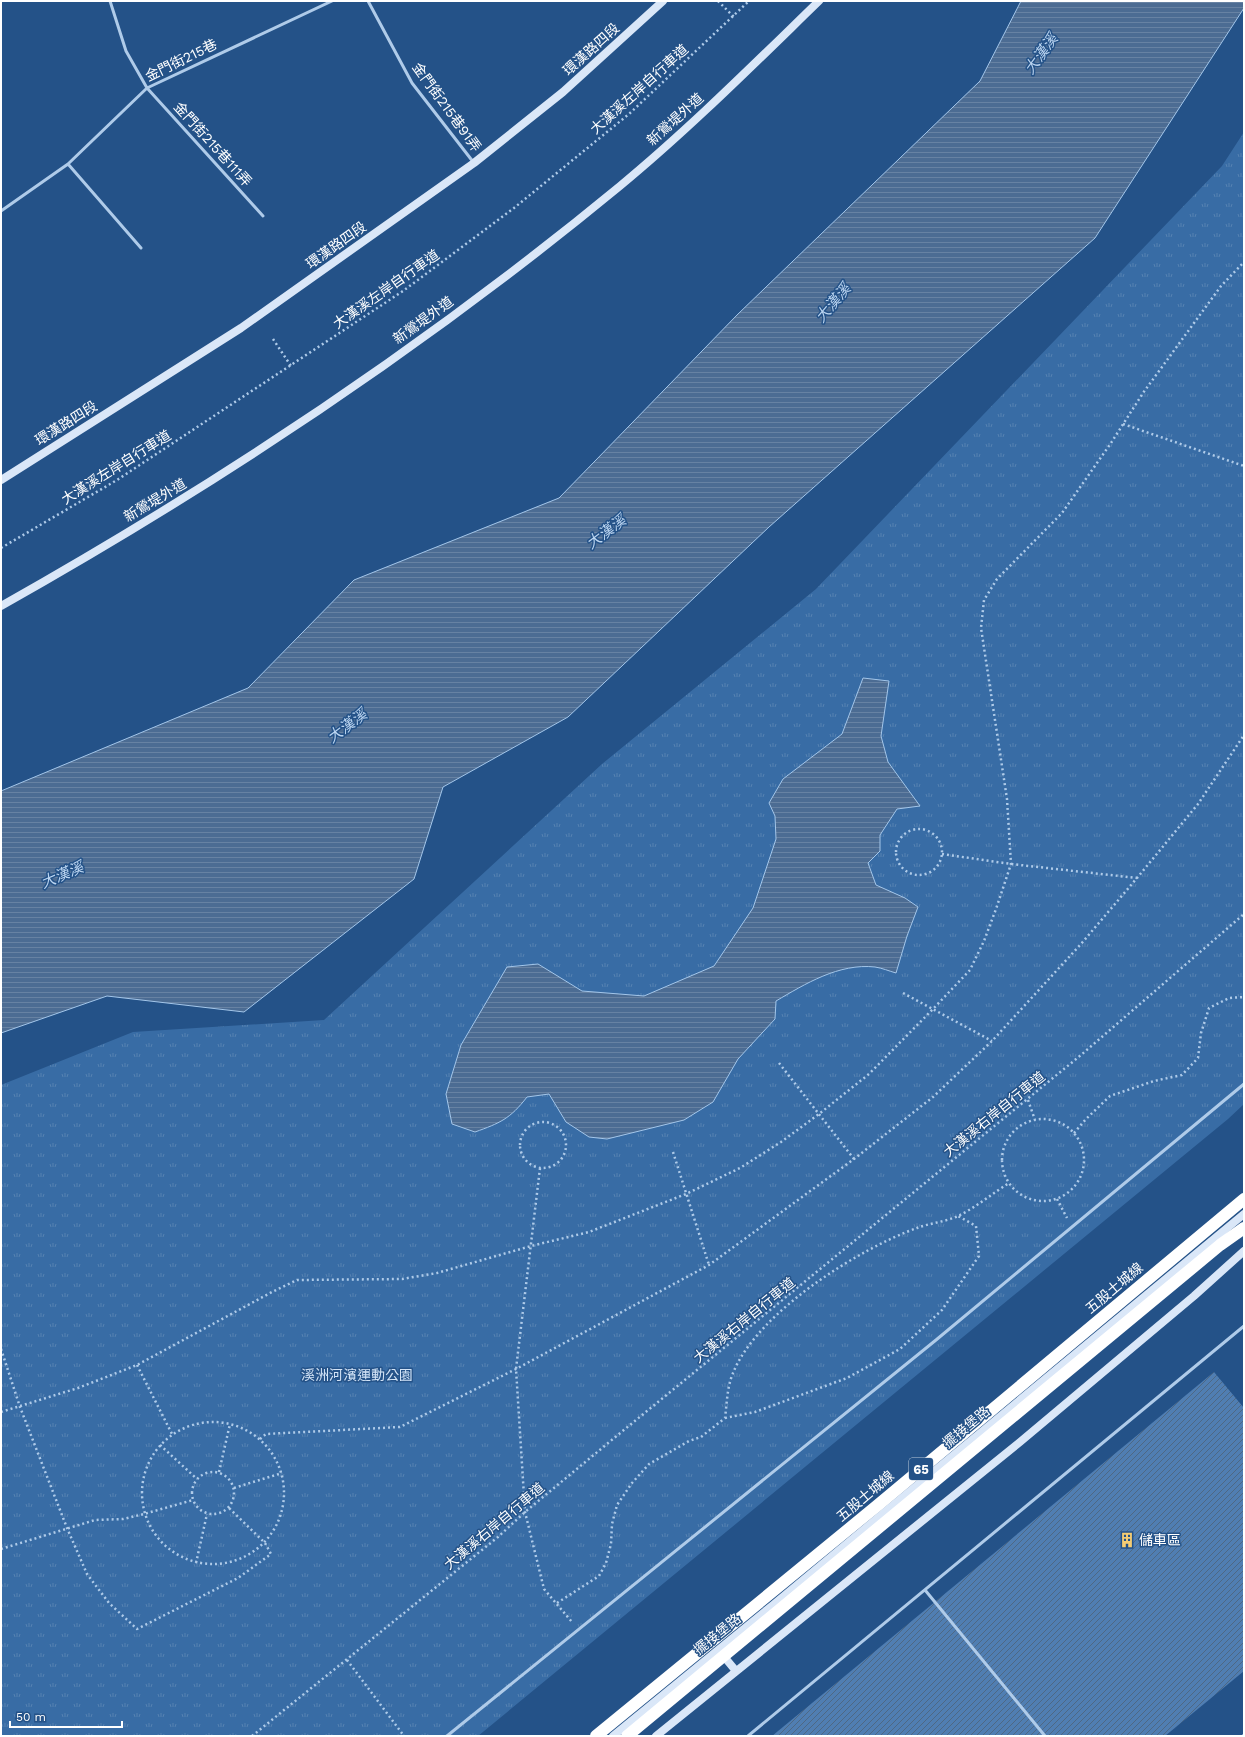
<svg xmlns="http://www.w3.org/2000/svg" width="1245" height="1737" font-family="'Work Sans','Noto Sans TC',sans-serif">
	<style>
		.park { fill: url(#park-tufts) }
		.water { fill: url(#water-rules); stroke: #a3c6ea }
		.building { fill: url(#building-hatch) }
		.lines { fill: none; stroke-linecap: round; stroke-linejoin: round }
		.path { stroke: #afcbe9; stroke-width: 2.5; stroke-dasharray: 2 3; stroke-linecap: butt }
		.lane { stroke: #afcbe9; stroke-width: 3 }
		.secondary { stroke: #dae7f8; stroke-width: 8 }
		.highway { stroke: #fff; stroke-width: 12 }
		.highway-bridge { stroke: #fff; stroke-width: 12 }
		.labels { text-anchor: middle; dominant-baseline: central; stroke-width: 3; stroke-linejoin: round; paint-order: stroke }
		.shield { fill: #245288; stroke: #bdcbdb; stroke-width: 1 }
		.shield-label { font-size: 13px; font-weight: bold; fill: #fff }
		.street-label { font-size: 14px; fill: #fff; stroke: #245288 }
		.park-label { font-size: 14px; fill: #d3e4f7; stroke: #245288 }
		.poi-label { font-size: 14px; fill: #fff; stroke: #245288; text-anchor: start }
		.water-label { font-size: 15px; font-style: italic; fill: #bbd5f1; stroke: #245288 }
	</style>
	<defs>
		<pattern id="park-tufts" width="24" height="20" patternUnits="userSpaceOnUse"><rect width="24" height="20" fill="#386ca5"/><path d="M3 7l-1-3M5 7V3M7 7l1-3M15 17l-1-3M17 17v-4M19 17l1-3" fill="none" stroke="#5682b2"/></pattern>
		<pattern id="water-rules" width="6" height="5" patternUnits="userSpaceOnUse"><rect width="6" height="5" fill="#4c6c93"/><path d="M0 2.5h6" fill="none" stroke="#6782a3"/></pattern>
		<pattern id="building-hatch" width="6" height="6" patternUnits="userSpaceOnUse"><rect width="6" height="6" fill="#507eb2"/><path d="M-1 1l2-2M0 6l6-6M5 7l2-2" fill="none" stroke="#4e6884"/></pattern>
	</defs>
	<rect width="100%" height="100%" fill="#245288"/>
	<path class="park" d="M1244,132V1104L1228,1119L478,1736H1V1085L133,1032L324,1020L602,764L816,589L1222,166Z"/>
	<path class="water" d="M1021,1H1244V8L1095,238L769,527L568,717L443,787L414,879L244,1012L107,996L1,1033V791L248,688L354,580L559,498L738,314L980,81Z
		M863,678L889,681L881,736L888,762L920,806L897,809L880,835V851L868,863L876,885L905,898L918,907L907,936L896,973C889,971 882,968 875,967C839,963 805,984 776,1001L775,1019L738,1059L713,1102L684,1120L607,1139L589,1137L566,1122L549,1094L527,1097C510,1119 500,1123 475,1132L452,1124L446,1094L461,1045L507,967L538,964L582,991L644,996L714,966L753,908L776,839L775,816L769,803L783,779L842,734Z"/>
	<path class="building" d="M1214,1372L1244,1408V1671L1165,1736H772Z"/>
	<g class="lines">
		<path class="path" d="M718,1L734,17
			M273,339L291,366
			M1123,424L1244,466
			M1,548L117,480L403,291L514,208L629,114L749,1
			M896 852a23 23 0 1 1 46 0a23 23 0 1 1-46 0Z
			M942,854L1011,864L1137,878
			M903,993L992,1041
			M779,1063L854,1159
			M1028,1100L1035,1120
			M1002 1160a41 41 0 1 1 82 0a41 41 0 1 1-82 0Z
			M520 1145a23 23 0 1 1 46 0a23 23 0 1 1-46 0Z
			M1074,1133L1086,1119L1110,1096L1154,1081L1182,1075L1198,1058L1201,1033L1209,1008L1229,998L1244,997
			M673,1152L709,1265
			M540,1168L516,1369L525,1512L544,1589L572,1622
			M1057,1199L1067,1218
			M1,1349L20,1407L67,1528L87,1574L109,1603L137,1629L238,1578L271,1554L265,1543L229,1508
			M137,1365L172,1434
			M1,1412L78,1388L137,1365L272,1292L297,1280L402,1279L437,1273L531,1246L589,1232L686,1194L740,1168L781,1142L819,1114L869,1074L933,1009L970,970L984,941L996,909L1011,864L1007,799L981,628L984,600L997,579L1062,513L1111,443L1143,393L1221,286L1244,262
			M725,1418L755,1412L847,1378L900,1349L942,1310L979,1256L976,1226L958,1216
			M142 1493a71 71 0 1 1 142 0a71 71 0 1 1-142 0Z
			M260,1439L266,1434L400,1427L516,1369L709,1265L854,1159L933,1097L992,1041L1081,944L1137,878L1198,804L1244,735
			M160,1445L197,1479
			M192 1493a21 21 0 1 1 42 0a21 21 0 1 1-42 0Z
			M219,1472L230,1424
			M234,1488L282,1473
			M1,1549L95,1520L123,1519L144,1514L193,1500
			M196,1563L207,1514
			M557,1603L599,1576L606,1563L611,1544L612,1524L617,1505L632,1483L649,1464L689,1441L701,1437L725,1418C727,1403 727,1387 733,1373C757,1313 858,1249 917,1228C930,1223 945,1222 958,1216C975,1208 993,1193 1009,1183
			M347,1660L404,1736
			M252,1736L498,1537L525,1512L619,1434L1081,1055L1244,914"/>
		<path class="lane" d="M110,1L126,51L147,88L263,216
			M368,1L412,83L474,163
			M68,164L141,248
			M1,211L68,164L147,88L332,1
			M925,1590L1045,1736
			M447,1736L936,1340L1244,1084
			M748,1736L1244,1326
			M1243,1736L1244,1735"/>
		<path class="secondary" d="M1,480L241,328L474,163L563,92L663,1
			M1,606C218,484 427,345 620,186C689,129 754,64 819,1
			M721,1653L736,1671
			M613,1736L773,1605L1244,1214
			M656,1736L1020,1442L1194,1296L1244,1251"/>
		<path class="highway" d="M596,1736L878,1505L1244,1199"/>
		<path class="highway-bridge" d="M627,1736L1220,1245L1244,1228"/>
	</g>
	<defs>
		<symbol id="building-bare" viewBox="-9 -9 18 18"><path d="M-4-6H4V6H1V3H-1V6H-4ZM-2.5-4.3h1.7v1.8h-1.7ZM.8-4.3h1.7v1.8H.8ZM-2.5-1h1.7V.8h-1.7ZM.8-1h1.7V.8H.8Z" fill="#f4cc73" stroke="#245288" stroke-width="2.5" paint-order="stroke"/></symbol>
	</defs>
	<g fill-rule="evenodd">
		<use href="#building-bare" x="1116" y="1529" width="22" height="22"/>
	</g>
	<g class="labels">
		<rect class="shield" x="909" y="1458" width="24" height="22" rx="3"/>
		<g class="shield-label">
			<text x="921" y="1469">65</text>
		</g>
		<g class="street-label">
			<text transform="translate(591 49) rotate(-42)">環漢路四段</text>
			<text transform="translate(181 60) rotate(-26)">金門街215巷</text>
			<text transform="translate(639 89) rotate(-42)">大漢溪左岸自行車道</text>
			<text transform="translate(447 107) rotate(54)">金門街215巷91弄</text>
			<text transform="translate(675 119) rotate(-42)">新鶯堤外道</text>
			<text transform="translate(213 144) rotate(48)">金門街215巷111弄</text>
			<text transform="translate(336 245) rotate(-35)">環漢路四段</text>
			<text transform="translate(386 289) rotate(-35)">大漢溪左岸自行車道</text>
			<text transform="translate(423 320) rotate(-36)">新鶯堤外道</text>
			<text transform="translate(66 423) rotate(-32)">環漢路四段</text>
			<text transform="translate(116 467) rotate(-32)">大漢溪左岸自行車道</text>
			<text transform="translate(155 500) rotate(-31)">新鶯堤外道</text>
			<text transform="translate(994 1114) rotate(-39)">大漢溪右岸自行車道</text>
			<text transform="translate(1114 1288) rotate(-40)">五股土城線</text>
			<text transform="translate(744 1320) rotate(-39)">大漢溪右岸自行車道</text>
			<text transform="translate(966 1427) rotate(-40)">擺接堡路</text>
			<text transform="translate(865 1496) rotate(-40)">五股土城線</text>
			<text transform="translate(494 1526) rotate(-40)">大漢溪右岸自行車道</text>
			<text transform="translate(717 1634) rotate(-39)">擺接堡路</text>
		</g>
		<g class="park-label">
			<text x="357" y="1375">溪洲河濱運動公園</text>
		</g>
		<g class="poi-label">
			<text x="1139" y="1540">儲車區</text>
		</g>
		<g class="water-label">
			<text transform="translate(1041 54) rotate(-54)">大漢溪</text>
			<text transform="translate(833 303) rotate(-50)">大漢溪</text>
			<text transform="translate(606 532) rotate(-37)">大漢溪</text>
			<text transform="translate(347 726) rotate(-37)">大漢溪</text>
			<text transform="translate(62 875) rotate(-23)">大漢溪</text>
		</g>
	</g>
	<rect width="1245" height="1737" fill="none" stroke="#ffffff" stroke-width="4"/>
	<path d="M10 1721v6h112v-6" fill="none" stroke="#ffffff" stroke-width="2"/>
	<text x="16" y="1721" font-size="12" fill="#ffffff" stroke="#245288" stroke-width="3" paint-order="stroke">50 m</text>
</svg>
